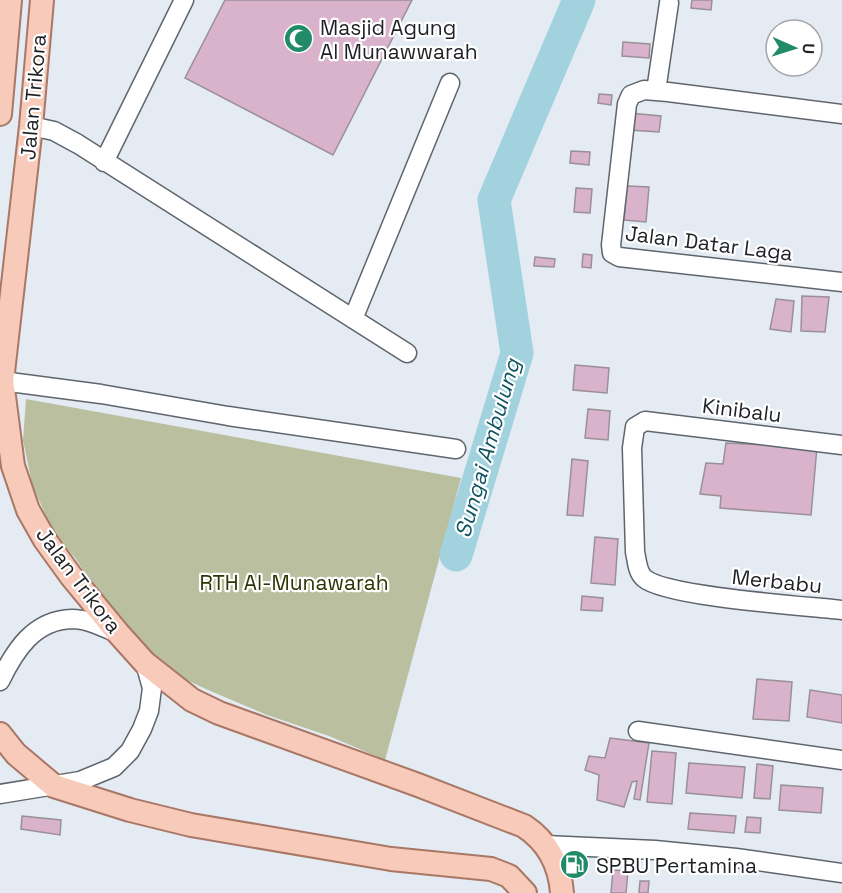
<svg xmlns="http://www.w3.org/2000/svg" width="842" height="893" font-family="'Space Grotesk',sans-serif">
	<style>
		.green { fill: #b9bf9f }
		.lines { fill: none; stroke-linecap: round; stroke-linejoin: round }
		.river { stroke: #a1d2de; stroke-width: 33 }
		.building { fill: #d8b3cb; stroke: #9a9096; stroke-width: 1.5 }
		.minor-casing { stroke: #5f656d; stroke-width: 21 }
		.major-casing { stroke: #a97766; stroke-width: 26 }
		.minor { stroke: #fff; stroke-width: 18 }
		.major { stroke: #f8cab9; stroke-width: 22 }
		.labels { text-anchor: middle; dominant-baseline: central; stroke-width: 4.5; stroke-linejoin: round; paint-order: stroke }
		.poi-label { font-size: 21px; fill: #1f2124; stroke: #fff; text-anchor: start }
		.street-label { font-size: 21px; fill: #1f2124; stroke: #fff }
		.park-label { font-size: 21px; fill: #2f3405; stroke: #fff }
		.water-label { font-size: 22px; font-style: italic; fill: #105361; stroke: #fff }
	</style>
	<rect width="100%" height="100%" fill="#e4ebf3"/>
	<path class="green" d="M26,399L461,478L385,760L329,736L267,715L208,690L159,667L116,622L76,559L53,532L32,484L23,440Z"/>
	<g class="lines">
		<path class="river" d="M456,555L517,353L494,200L579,0"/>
	</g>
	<path class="building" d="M225,0H412L333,155L185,78Z
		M692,0H712L711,10L691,8Z
		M623,42L650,44L649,58L622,56Z
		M599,94L612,95L611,105L598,103Z
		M630,113L661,116L659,132L629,130Z
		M571,151L590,152L589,165L570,163Z
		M627,186L649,187L646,222L624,220Z
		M576,188L592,189L590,213L574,212Z
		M583,254L592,255L591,268L582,267Z
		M535,257L555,259L554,267L534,266Z
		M802,296L829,297L825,332L801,331Z
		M776,299L794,301L791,332L770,329Z
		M575,365L609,368L607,393L573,390Z
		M588,409L610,411L608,440L585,438Z
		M726,443L817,447L811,515L720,508L721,496L700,494L706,463L723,464Z
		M572,459L588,461L583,516L567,515Z
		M595,537L618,539L615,585L591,583Z
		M582,596L603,598L602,611L581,610Z
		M757,679L792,682L789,721L753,719Z
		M810,690L842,695V723L807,717Z
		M610,738L649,743L640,800L634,799L637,781L632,782L624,807L597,800L599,775L585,770L589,756L605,758Z
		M652,751L676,753L672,804L647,802Z
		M689,763L745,767L742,798L686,793Z
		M757,764L773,766L770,799L754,798Z
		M781,785L823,788L821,813L779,810Z
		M690,813L736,816L734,833L688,829Z
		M22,816L61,820L60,835L21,829Z
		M747,817L761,818L760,833L745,832Z
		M613,870L628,871L626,893H611Z
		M640,881H649L648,893H639Z"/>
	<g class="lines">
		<defs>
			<path id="minor" d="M656,91L669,3
				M842,114L668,92L644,90L631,95L627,104L611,245L612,253L619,257L842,282
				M31,126L54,131L78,144L407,353
				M104,162L184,0
				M353,319L450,83
				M2,381L101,394L228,416L456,449
				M842,445L645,421L635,427L632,448L635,552C637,560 637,572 644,578C665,597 807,606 842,610
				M0,681C15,650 34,620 72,619C87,619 103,627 117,633
				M638,731L842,760
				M0,794L80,781L114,767L130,751L142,729L149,711L152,688L145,663
				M545,845L655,850L736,858L842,873"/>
			<path id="major" d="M42,0L31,126L2,381L13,466L28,510L45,540L71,576L118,633L145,663L192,700L219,713L418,785L524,826C547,841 560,865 562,893
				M0,114L10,0
				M0,734L16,754L54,786L130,810L191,825L391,859L491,869L509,876L525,893"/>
		</defs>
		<use href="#minor" class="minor-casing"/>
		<use href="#major" class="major-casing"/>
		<use href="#minor" class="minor"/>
		<use href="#major" class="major"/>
	</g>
	<defs>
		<symbol id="mosque-disc" viewBox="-11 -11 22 22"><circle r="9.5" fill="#218b68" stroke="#fff"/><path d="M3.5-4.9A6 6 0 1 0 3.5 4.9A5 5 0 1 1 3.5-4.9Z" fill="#fff"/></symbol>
		<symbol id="fuel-disc" viewBox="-11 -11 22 22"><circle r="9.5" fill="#218b68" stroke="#fff"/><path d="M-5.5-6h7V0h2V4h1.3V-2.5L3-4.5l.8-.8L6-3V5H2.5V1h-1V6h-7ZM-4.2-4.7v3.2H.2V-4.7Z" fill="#fff"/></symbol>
	</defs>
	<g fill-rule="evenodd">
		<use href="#mosque-disc" x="282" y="22" width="33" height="33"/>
		<use href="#fuel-disc" x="558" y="848" width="33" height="33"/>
	</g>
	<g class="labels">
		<g class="poi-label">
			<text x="320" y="27">Masjid Agung<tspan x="320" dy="24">Al Munawwarah</tspan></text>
			<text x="596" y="865">SPBU Pertamina</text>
		</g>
		<g class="street-label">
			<text transform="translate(33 97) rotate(-85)">Jalan Trikora</text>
			<text transform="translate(709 243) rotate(7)">Jalan Datar Laga</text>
			<text transform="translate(742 410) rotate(7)">Kinibalu</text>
			<text transform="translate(79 580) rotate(53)">Jalan Trikora</text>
			<text transform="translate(777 581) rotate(6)">Merbabu</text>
		</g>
		<g class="park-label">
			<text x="294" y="582">RTH Al-Munawarah</text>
		</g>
		<g class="water-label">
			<text transform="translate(487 448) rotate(-74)">Sungai Ambulung</text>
		</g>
	</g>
	<g transform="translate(794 48) rotate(93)"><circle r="28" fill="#ffffff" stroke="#a5a6a7" stroke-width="1.5"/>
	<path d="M0-4.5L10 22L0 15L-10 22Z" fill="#218b68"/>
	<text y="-9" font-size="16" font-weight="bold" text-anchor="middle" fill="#1f2124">U</text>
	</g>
</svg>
